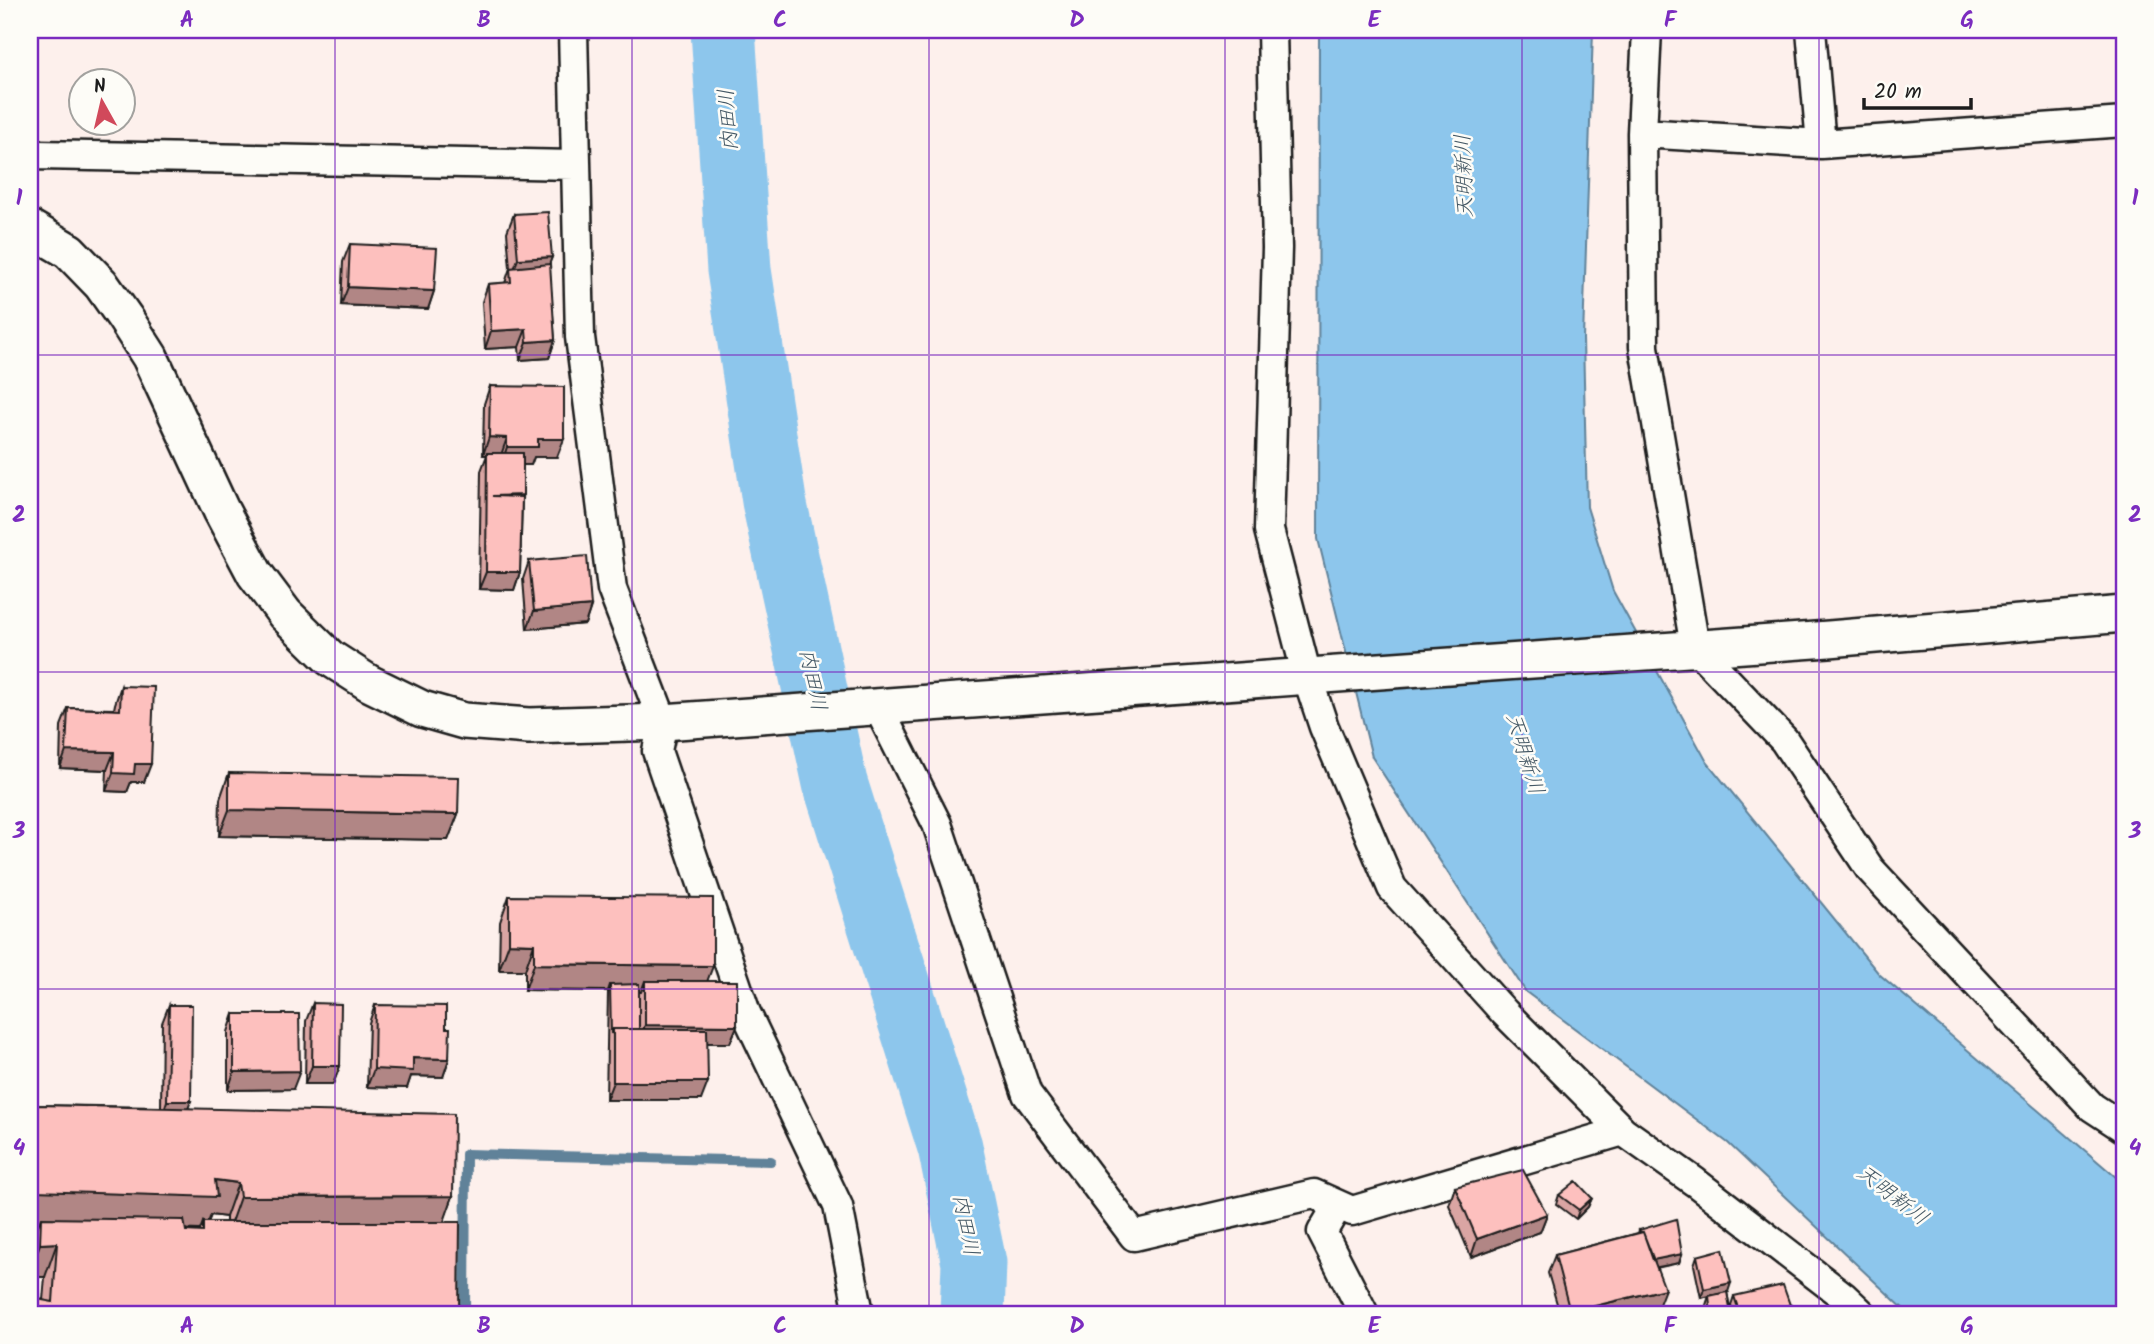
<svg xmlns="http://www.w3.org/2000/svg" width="2154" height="1344" font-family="Kalam,'Klee One',sans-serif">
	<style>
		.water { fill: #8dc6ec; stroke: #608299; stroke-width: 2 }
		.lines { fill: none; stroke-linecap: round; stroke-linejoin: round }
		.stream { stroke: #608299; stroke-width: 10 }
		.river { stroke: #8dc6ec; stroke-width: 65 }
		.minor-casing { stroke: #1c1c1c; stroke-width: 33 }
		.tertiary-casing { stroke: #1c1c1c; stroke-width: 40 }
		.minor { stroke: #fdfcf7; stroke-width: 28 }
		.tertiary { stroke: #fdfcf7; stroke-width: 35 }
		.wall { fill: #daa5a3; stroke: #1c1c1c; stroke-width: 2; fill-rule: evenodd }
		.shaded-wall { fill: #b18685; stroke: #1c1c1c; stroke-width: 2 }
		.building { fill: #fdc0be; stroke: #1c1c1c; stroke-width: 2 }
		.grid { fill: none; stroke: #7b2cbf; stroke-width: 2; stroke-opacity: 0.55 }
		.labels { text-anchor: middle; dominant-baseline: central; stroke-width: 5; stroke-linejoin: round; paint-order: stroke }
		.water-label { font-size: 21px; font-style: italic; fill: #445865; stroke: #fdfcf7 }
		.neatline { fill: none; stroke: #7b2cbf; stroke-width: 2.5 }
		.grid-label { font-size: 23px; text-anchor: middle; font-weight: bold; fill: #7b2cbf }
	</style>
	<rect width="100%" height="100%" fill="#fdf0ec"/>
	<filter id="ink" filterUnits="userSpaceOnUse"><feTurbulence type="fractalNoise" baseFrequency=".0143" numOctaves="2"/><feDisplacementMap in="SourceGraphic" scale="14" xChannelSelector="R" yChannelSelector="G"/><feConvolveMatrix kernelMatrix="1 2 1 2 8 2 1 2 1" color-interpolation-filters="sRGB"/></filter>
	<g filter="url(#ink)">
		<path class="water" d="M1319,30H1593L1583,339L1587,507L1613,591L1707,762L1879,974L2124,1184V1314H1909L1728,1143L1526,992L1372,757L1318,539Z"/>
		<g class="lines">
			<path class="stream" d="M465,1314L466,1154L771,1161"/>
			<path class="river" d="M723,30L739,270L774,501L835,783L950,1147L974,1263L972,1314"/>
			<defs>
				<path id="minor" d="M573,30L580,337L612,589L663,722L657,751L746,1013L838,1206L858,1308L857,1314
					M1272,30L1277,248L1269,530L1307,676L1324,727L1392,888L1505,1013L1623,1131L1695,1182L1843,1296L1862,1314
					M1647,30L1642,133L1644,347L1695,647L1784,740L1870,869L2092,1107L2124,1128
					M1811,30L1821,144
					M1642,133L1821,144L2124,122
					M30,157L38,155L575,165
					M878,707L937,824L1027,1094L1134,1236L1314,1194L1352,1211L1623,1131
					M1338,1205L1322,1232L1364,1314"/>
				<path id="tertiary" d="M30,228L69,251L101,284L125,318L150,357L221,510L255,574L285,614L330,658L369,683L422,709L464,721L529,726L663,722L1829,639L2124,614"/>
			</defs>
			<use href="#minor" class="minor-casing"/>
			<use href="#tertiary" class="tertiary-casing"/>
			<use href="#minor" class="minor"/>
			<use href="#tertiary" class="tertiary"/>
		</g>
		<path class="wall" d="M514,214L552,257L549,264L555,340L549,358L520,360L519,347L485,349L482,302L488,284L505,283L510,268L507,232Z
			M350,244L434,291L428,309L341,305L343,262Z
			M490,386L557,457H534L531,465H523L520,572L514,590L479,589L481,471L487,455H483L484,404Z
			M529,561L591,606L585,624L527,629L523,579Z
			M121,686L144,782H131L127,792L106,791L107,770L60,768L61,726L68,708L114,709L115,704Z
			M229,773L458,814L448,840L219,836L220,799Z
			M509,896L707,981L737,1026L730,1043H707L701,1100H606L608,991L525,990V970H499L500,922Z
			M313,1003L340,1066L333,1084H305L306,1021Z
			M169,1005L188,1108L453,1196L443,1222L459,1314H32L37,1299L43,1300L45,1277H30V1248L38,1225H30V1126L37,1105L161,1107L162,1023ZM211,1215L226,1217V1222H208ZM186,1230H200V1231H186Z
			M375,1005L446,1028L449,1059L443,1077L411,1076L407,1088L367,1087L369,1023Z
			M234,1014L293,1089L228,1090V1032Z
			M1455,1187L1547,1214L1540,1232L1471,1257L1449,1205Z
			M1559,1195L1592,1198L1588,1207L1576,1219L1556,1204Z
			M1639,1230L1682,1254L1679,1263L1656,1268L1658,1307L1627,1314H1560L1548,1273L1555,1255L1638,1233Z
			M1697,1256L1728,1292H1727L1731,1314H1707L1706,1305L1709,1296L1701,1298L1694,1265Z
			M1734,1296L1790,1305L1787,1314H1734L1731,1305Z"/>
		<path class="shaded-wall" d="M552,257L545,275L511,277L518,259Z
			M348,287L434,291L428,309L341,305Z
			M526,329L519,347L485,349L491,331Z
			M555,340L549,358L520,360L527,342Z
			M489,437L507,438L501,455H483Z
			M538,439H564L557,457H534L531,465H501L507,447Z
			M486,572H520L514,590L479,589Z
			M591,606L585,624L527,629L534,611Z
			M66,751L114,752L107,770L60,768Z
			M135,764H151L144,782H131L127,792L106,791L113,773Z
			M229,810L458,814L448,840L219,836Z
			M509,943L534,944L525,970H499Z
			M534,964L713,966L703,992L645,981L641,992L610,991V985L608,991L525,990Z
			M645,1025L737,1026L730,1043H638Z
			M413,1058L449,1059L443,1077L411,1076L407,1088L367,1087L374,1069Z
			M312,1066H340L333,1084H305Z
			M300,1071L293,1089L228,1090L234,1072Z
			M613,1082H708L701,1100H606Z
			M167,1101H191L184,1119H161Z
			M215,1180L238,1183L226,1217L211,1215L205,1230L203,1222L200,1230L41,1225V1218L38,1225H30V1205L35,1191Z
			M453,1196L441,1230L228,1231L240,1197Z
			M1592,1198L1588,1207L1576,1219L1579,1210Z
			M1547,1214L1540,1232L1471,1257L1477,1239Z
			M57,1243L45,1277H30V1272L40,1244Z
			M1682,1254L1679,1263L1648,1269L1651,1260Z
			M1731,1283L1728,1292L1701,1298L1704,1289Z
			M1665,1289L1658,1307L1627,1314H1569L1570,1312Z
			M1790,1305L1787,1314H1753Z
			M101,1310L164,1314H99Z"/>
		<path class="building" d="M548,212L552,257L518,259L514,214Z
			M350,244L437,248L434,291L348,287Z
			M550,264L555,340L527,342L526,329L491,331L488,284L511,282L510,268Z
			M490,386L564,387V439H538V447H507V438L489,437Z
			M487,453H523V495L492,496L522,497L520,572H486Z
			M587,556L591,606L534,611L529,561Z
			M30,672H33L30,784Z
			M121,686L154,687L151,764H135L134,774L113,773L114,752L66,751L68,708L120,710Z
			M229,773L459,777L458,814L229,810Z
			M509,896L713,898V966L534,964V944L509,943Z
			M645,981H737V1026L645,1025Z
			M639,984V1029H613L611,1034L610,985Z
			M313,1003L341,1004L340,1066H312Z
			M169,1005H192L191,1101H167Z
			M375,1005L446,1006V1028H450L449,1059L413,1058V1071L374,1069Z
			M234,1014H299L300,1071L234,1072Z
			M613,1029H707L708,1082H613Z
			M37,1105L454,1114L453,1196L240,1197L238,1183L215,1180L217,1197L35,1191Z
			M1523,1170L1547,1214L1477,1239L1455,1187Z
			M1576,1181L1592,1198L1579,1210L1559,1195Z
			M41,1218L184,1220L186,1231L203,1232V1222H460L459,1314H164L101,1310V1314H38L37,1299L53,1302L57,1243L40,1244Z
			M1676,1219L1682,1254L1653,1260L1643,1232H1640L1639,1230Z
			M1643,1232L1665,1289L1570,1312L1555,1255Z
			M1723,1249L1731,1283L1704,1289L1697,1256Z
			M1783,1285L1790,1305L1753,1314H1740L1734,1296Z
			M1727,1292L1731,1314H1711L1709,1296Z"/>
	</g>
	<path class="grid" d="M335,30V1314M632,30V1314M929,30V1314M1225,30V1314M1522,30V1314M1819,30V1314M30,355H2124M30,672H2124M30,989H2124"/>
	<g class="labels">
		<g class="water-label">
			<text transform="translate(729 120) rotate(-94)">内田川</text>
			<text transform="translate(1465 176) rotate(-92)">天明新川</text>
			<text transform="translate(812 680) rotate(78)">内田川</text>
			<text transform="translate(1524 754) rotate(73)">天明新川</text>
			<text transform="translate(1892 1196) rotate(38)">天明新川</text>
			<text transform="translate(965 1225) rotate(79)">内田川</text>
		</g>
	</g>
	<rect width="2154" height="1344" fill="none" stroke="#fdfcf7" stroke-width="77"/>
	<g transform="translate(102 102) rotate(352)"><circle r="33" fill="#fdfcf7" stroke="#a3a29f" stroke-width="2"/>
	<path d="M0-5L12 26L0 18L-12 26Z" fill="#d1495b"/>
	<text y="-10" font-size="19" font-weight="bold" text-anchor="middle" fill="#1c1c1c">N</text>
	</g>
	<path d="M1864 98v10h107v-10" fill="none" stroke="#1c1c1c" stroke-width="3.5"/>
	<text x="1874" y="98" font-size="21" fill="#1c1c1c" stroke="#fdfcf7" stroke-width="5" paint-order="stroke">20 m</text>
	<rect x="38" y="38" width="2078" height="1268" class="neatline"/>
	<g class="grid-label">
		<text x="187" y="27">A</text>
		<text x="484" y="27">B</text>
		<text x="780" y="27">C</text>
		<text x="1077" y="27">D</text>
		<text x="1374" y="27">E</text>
		<text x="1670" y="27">F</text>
		<text x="1967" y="27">G</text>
		<text x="19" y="205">1</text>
		<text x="2135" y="205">1</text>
		<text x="19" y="522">2</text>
		<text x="2135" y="522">2</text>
		<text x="19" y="838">3</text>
		<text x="2135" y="838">3</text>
		<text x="19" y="1155">4</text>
		<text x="2135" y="1155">4</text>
		<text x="187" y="1333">A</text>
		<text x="484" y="1333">B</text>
		<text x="780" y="1333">C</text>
		<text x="1077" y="1333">D</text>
		<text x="1374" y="1333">E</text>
		<text x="1670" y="1333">F</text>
		<text x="1967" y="1333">G</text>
	</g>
</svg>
